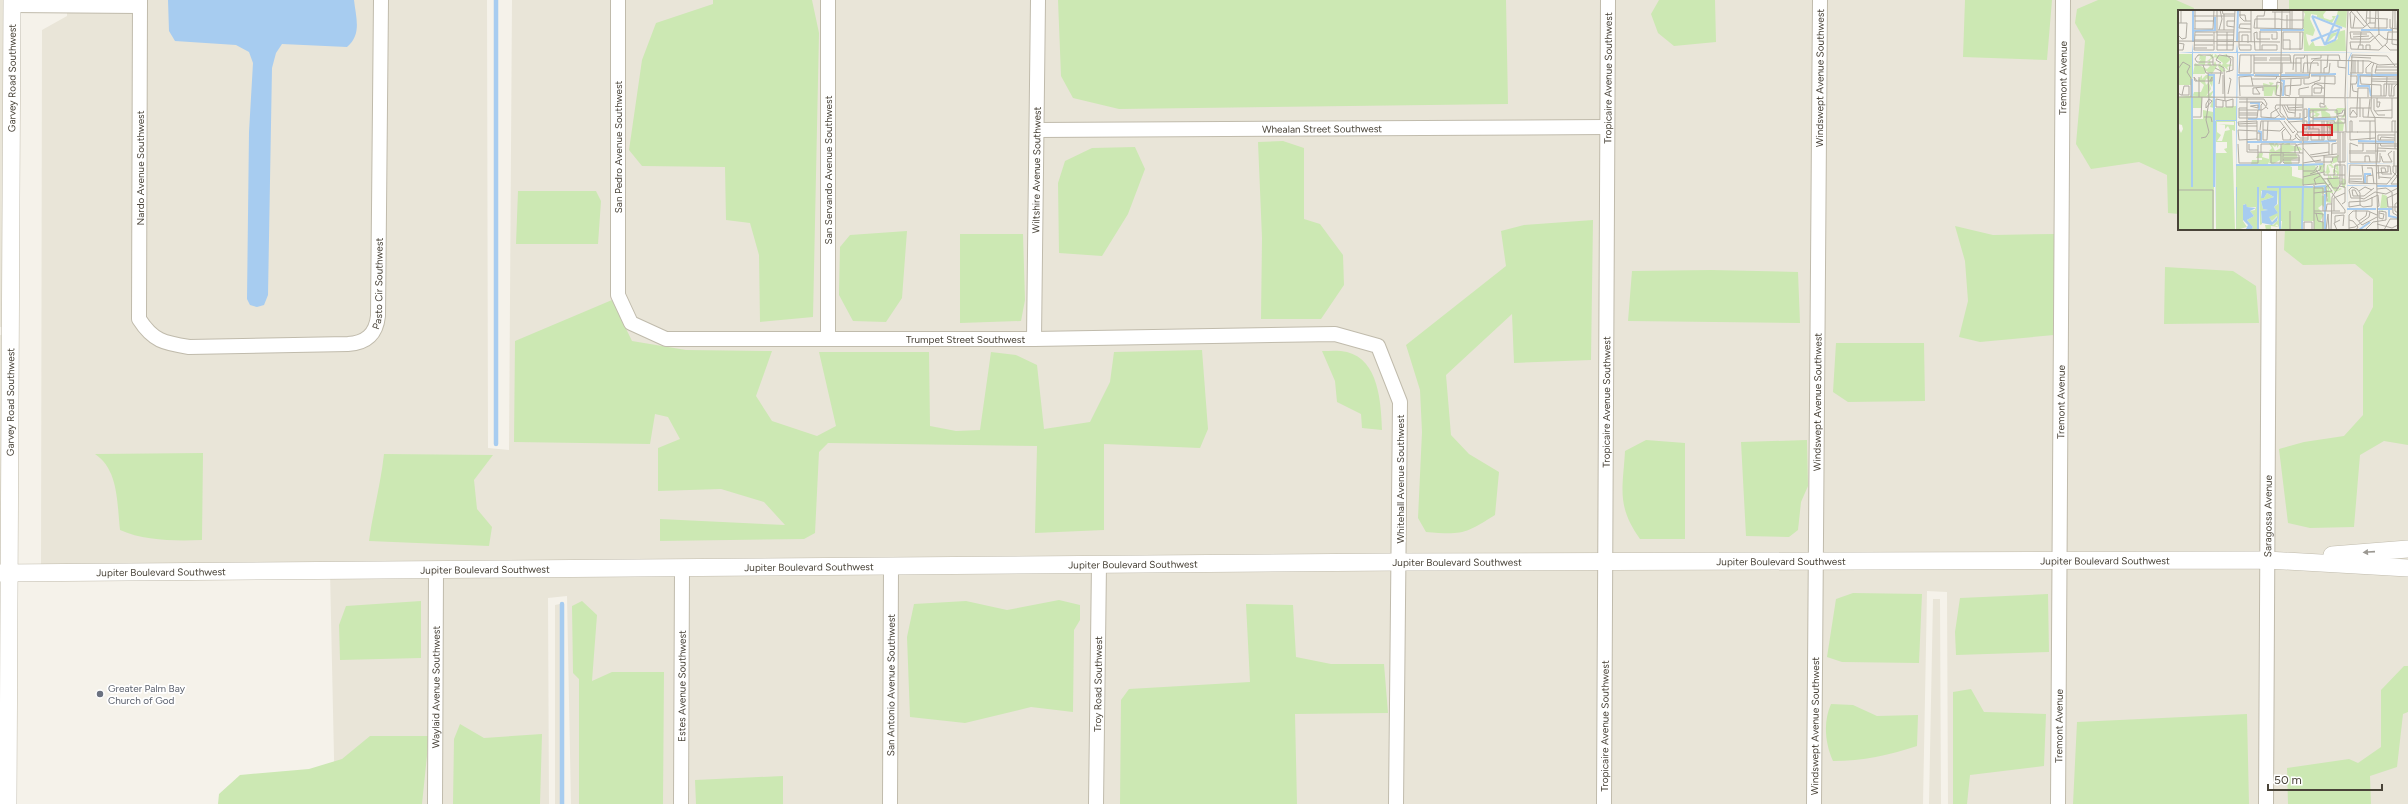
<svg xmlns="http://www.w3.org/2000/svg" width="2408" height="804" font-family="Figtree,sans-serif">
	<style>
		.residential { fill: #e9e5d8 }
		.green { fill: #cce8b3 }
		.water { fill: #a7ccf0 }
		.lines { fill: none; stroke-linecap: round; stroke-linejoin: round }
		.stream { stroke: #a7ccf0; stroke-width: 4.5 }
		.minor-casing { stroke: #c0bbac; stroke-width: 16 }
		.tertiary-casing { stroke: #c0bbac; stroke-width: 18 }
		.minor { stroke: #fff; stroke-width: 14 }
		.tertiary { stroke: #fff; stroke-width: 17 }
		.oneway { fill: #9b9892 }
		.worship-dot { fill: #6b7280; stroke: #fff; stroke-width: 1.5 }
		.labels { text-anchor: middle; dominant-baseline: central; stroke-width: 3.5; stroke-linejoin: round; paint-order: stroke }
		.street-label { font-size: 10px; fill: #494338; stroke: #fff }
		.worship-label { font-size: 10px; fill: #5b616d; stroke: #fff; text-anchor: start }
		.inset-river { fill: none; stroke: #a7ccf0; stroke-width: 2 }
		.inset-road { fill: none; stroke: #b0aca3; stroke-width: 1 }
		.view { fill: #d62828; fill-opacity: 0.15; stroke: #d62828; stroke-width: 2 }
		.inset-edge { fill: none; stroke: #494338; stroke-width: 2 }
	</style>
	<rect width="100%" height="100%" fill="#f5f2ea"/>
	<path class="residential" d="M0,0H12L11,327H0Z
		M67,0H487L488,448L509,450L512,0H2384V11H2179V229H2380L2408,433V804H1948L1947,592L1927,591L1923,804H571L567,596L548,598L549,804H335L330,571L41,573L42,30L67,16Z
		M0,335H3L2,564H0Z
		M1933,599H1940L1941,804H1929Z
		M560,604L564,804H555V605Z"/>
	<path class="green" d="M713,0H812L819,33L813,317L760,322L759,255L750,223L726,220L725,167L642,166L629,150L642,60L656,23L713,4Z
		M1058,0H1506L1508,104L1119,109L1073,98L1061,76Z
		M1659,0H1715L1716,42L1674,46L1658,33L1651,14Z
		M1965,0H2052L2047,60L1963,57Z
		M2098,0H2176L2194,8L2193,11H2179V214L2168,213L2167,175L2139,162L2091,169L2076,144L2085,41L2075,23L2077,9Z
		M2289,0H2408V445L2384,441L2360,455L2354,527L2310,528L2288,523L2279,449L2304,442L2344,436L2363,415V326L2373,307V279L2355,264L2303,265L2284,250L2285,229H2397V11H2289Z
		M1283,141L1304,148V219L1320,224L1343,255L1344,285L1321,319H1261L1262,238L1258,142Z
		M1135,147L1145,169L1128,214L1102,256L1059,253L1058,183L1065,161L1092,148Z
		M518,191H596L601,201L598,244H516Z
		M1593,220L1591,360L1514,363L1512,314L1446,375L1451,435L1469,454L1499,472L1495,515C1465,534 1462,535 1426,532L1418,518L1422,432L1420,390L1406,345L1506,266L1501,231L1524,225Z
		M1955,226L1993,235L2055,234L2054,335L1980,342L1959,337L1968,301L1965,261Z
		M907,231L902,298L886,322L853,321L839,295L840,247L850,235Z
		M960,234H1023L1025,300L1021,321L960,323Z
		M2165,267L2233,271L2256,286L2259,323L2164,324Z
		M1711,270L1798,272L1800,323L1628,321L1632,271Z
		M612,300L632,341L686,350L772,351L756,396L772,421L817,436L836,426L819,352H929L930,426L956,431L980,430L991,352L1016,355L1037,365L1044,429L1090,422L1110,382L1114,352L1202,350L1208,429L1200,448L1104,444V530L1035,533L1037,446L828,443L819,452L815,533L804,539L660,541V519L785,525L764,502L721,489L658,491V448L680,439L668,417L655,414L650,444L514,442L515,341Z
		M1836,343H1924L1925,401L1848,402L1833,392Z
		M1322,351C1330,351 1339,350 1347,352C1379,360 1381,403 1382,430L1362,428L1361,414L1337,402L1335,381Z
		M1646,440L1685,443V539H1640C1616,505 1623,489 1625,451Z
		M1807,440L1808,486L1801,502L1798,530L1789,537L1746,536L1741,442Z
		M203,453L202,540C176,541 144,541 120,530C117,504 119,470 95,454Z
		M384,454L493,455L474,480L477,509L492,527L489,546L369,541C373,511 381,483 384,454Z
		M1853,593L1922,594L1919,663L1842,662L1827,657L1836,599Z
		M2048,594L2049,652L1956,655L1955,632L1960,598Z
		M1059,600L1080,605V620L1074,630L1073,712L1031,707L965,723L910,717L907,637L914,604L966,601L1007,610Z
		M421,601V658L340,660L339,625L346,606Z
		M582,601L597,615L592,681L612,672H664L663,804H579V679L573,673L572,606Z
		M1246,604L1293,605L1296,657L1331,664H1384L1388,713L1295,714L1297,804H1120L1121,700L1129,689L1250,682Z
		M2404,666H2408V712L2403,714L2397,767L2370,776L2371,804H2288L2287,768L2349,759L2358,763L2381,747V690Z
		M1971,689L1984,712L2046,714L2044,766L1970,775L1967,804H1953V692Z
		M1831,704L1853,705L1877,716L1918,715L1917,746C1889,755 1863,761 1833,761C1825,743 1823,722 1831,704Z
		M2247,714L2249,804H2073L2077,722Z
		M460,724L484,738L542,734L540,804H453L454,739Z
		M370,736H429L422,804H218L219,794L240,775L309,769L342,759Z
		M783,776V804H696L695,780Z"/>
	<path class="water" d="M168,0H354C356,18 362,34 347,47L282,44L276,53L272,68L268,295L264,305L257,307L250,305L247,299L249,132L253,63L249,52L236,45L175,41L169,31Z"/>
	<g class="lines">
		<path class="stream" d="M496,444V0
			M562,604V804"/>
		<defs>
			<g id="minor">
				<path id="s1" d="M140,0L139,319C153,341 164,343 189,347L348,344C365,343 376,335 378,316L381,0"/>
				<path id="s2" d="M618,0V295L631,323L666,339H1034L1335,334L1378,346L1400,402L1396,804"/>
				<path d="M12,5L140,6"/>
				<path d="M2270,11V0"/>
				<path id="s3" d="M1037,130L1607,127"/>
				<path d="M828,339V0"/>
				<path id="s4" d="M1034,339L1038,0"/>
				<path id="s5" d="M435,804L436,570"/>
				<path id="s6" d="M681,804L682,568"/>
				<path id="s7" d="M890,804L891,566"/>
				<path id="s8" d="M1096,804L1099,564"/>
				<path id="s9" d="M1604,804L1608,0"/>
				<path id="s10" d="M1814,804L1820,0"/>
				<path id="s11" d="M2058,804L2063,0"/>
				<path id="s12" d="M2266,804L2269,229"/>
			</g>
			<g id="tertiary">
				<path d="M2332,555L2408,549"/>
				<path id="s13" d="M0,573L1399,562L2267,560L2408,568"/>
				<path id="s14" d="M8,804L12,0"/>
			</g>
		</defs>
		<use href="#minor" class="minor-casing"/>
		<use href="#tertiary" class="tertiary-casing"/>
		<use href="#minor" class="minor"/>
		<use href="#tertiary" class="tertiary"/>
	</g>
	<defs><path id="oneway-solid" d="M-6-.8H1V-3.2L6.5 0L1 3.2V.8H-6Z"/></defs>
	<use class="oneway" href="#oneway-solid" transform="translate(2369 552) rotate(176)"/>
	<circle class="worship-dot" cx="100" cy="694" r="4"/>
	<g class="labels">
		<g class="street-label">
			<text stroke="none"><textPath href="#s14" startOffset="726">Garvey Road Southwest</textPath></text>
			<text stroke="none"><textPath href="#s9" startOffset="726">Tropicaire Avenue Southwest</textPath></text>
			<text stroke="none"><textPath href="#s10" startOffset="726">Windswept Avenue Southwest</textPath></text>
			<text stroke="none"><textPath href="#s11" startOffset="726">Tremont Avenue</textPath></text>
			<text stroke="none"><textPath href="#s3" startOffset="285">Whealan Street Southwest</textPath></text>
			<text transform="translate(618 147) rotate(-90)">San Pedro Avenue Southwest</text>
			<text transform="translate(140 168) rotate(-90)">Nardo Avenue Southwest</text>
			<text transform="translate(828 170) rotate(-90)">San Servando Avenue Southwest</text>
			<text stroke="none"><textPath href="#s4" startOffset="169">Wiltshire Avenue Southwest</textPath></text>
			<text stroke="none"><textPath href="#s1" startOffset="616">Pasto Cir Southwest</textPath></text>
			<text stroke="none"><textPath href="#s2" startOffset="664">Trumpet Street Southwest</textPath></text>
			<text stroke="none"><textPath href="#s14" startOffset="402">Garvey Road Southwest</textPath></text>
			<text stroke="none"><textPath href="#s9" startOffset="402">Tropicaire Avenue Southwest</textPath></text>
			<text stroke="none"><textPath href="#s10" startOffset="402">Windswept Avenue Southwest</textPath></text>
			<text stroke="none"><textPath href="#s11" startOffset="402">Tremont Avenue</textPath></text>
			<text transform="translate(1400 479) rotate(-90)">Whitehall Avenue Southwest</text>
			<text stroke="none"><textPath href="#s12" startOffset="288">Saragossa Avenue</textPath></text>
			<text stroke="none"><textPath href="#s13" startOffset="2105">Jupiter Boulevard Southwest</textPath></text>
			<text stroke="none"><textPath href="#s13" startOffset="1781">Jupiter Boulevard Southwest</textPath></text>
			<text stroke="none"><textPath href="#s13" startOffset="1457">Jupiter Boulevard Southwest</textPath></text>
			<text stroke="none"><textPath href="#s13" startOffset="1133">Jupiter Boulevard Southwest</textPath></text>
			<text stroke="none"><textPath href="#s13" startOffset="809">Jupiter Boulevard Southwest</textPath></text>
			<text stroke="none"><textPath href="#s13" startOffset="485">Jupiter Boulevard Southwest</textPath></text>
			<text stroke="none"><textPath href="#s13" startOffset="161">Jupiter Boulevard Southwest</textPath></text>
			<text stroke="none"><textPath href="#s8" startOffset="120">Troy Road Southwest</textPath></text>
			<text stroke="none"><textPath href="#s7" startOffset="119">San Antonio Avenue Southwest</textPath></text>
			<text stroke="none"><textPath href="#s6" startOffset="118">Estes Avenue Southwest</textPath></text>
			<text stroke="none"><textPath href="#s5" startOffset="117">Waylaid Avenue Southwest</textPath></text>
			<text stroke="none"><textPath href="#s9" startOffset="78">Tropicaire Avenue Southwest</textPath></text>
			<text stroke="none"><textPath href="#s10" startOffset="78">Windswept Avenue Southwest</textPath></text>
			<text stroke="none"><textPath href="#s11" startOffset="78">Tremont Avenue</textPath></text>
		</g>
		<g class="worship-label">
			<text x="108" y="688">Greater Palm Bay<tspan x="108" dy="12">Church of God</tspan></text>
		</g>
	</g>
	<g transform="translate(2178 10)">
		<rect width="220" height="220" fill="#f5f2ea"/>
		<path d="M152,0L148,1L145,5L146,8L152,10L155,9L154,6H158L154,13L139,7V5L133,4L132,9L137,20L135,26L128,24L129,30L131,36L135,31L137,36H147L160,29L159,25L156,26L149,33L152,24L167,20L168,41H126L125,12L127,4L125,1ZM160,0H169L168,18L157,14ZM0,44H14V75H0ZM21,44L26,46L35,44V46L36,47L37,44L41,46L49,44L50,49L51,44L52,50L48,54L55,55L49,57L51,61L46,57L45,59L48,61L43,62L40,56L41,53L44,55L45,53L37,47L32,50L33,55L35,56L37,51L39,56L34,64L28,61L27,64H15L17,53L29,59L32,56L29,54L32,51H29L33,48L32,46H28L27,55L20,54L23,49L21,50L22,45L19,47ZM24,65V69L28,65H36L34,77L29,68L27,71L28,75L31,72L33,79L28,86L36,80L33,86L37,87V98L58,96V110H36V220H0V119L1,123V119L3,123L5,119L4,115L0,114V87L18,85H15L16,82H23L26,75L20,70ZM24,87L35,88L32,97L36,98L35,102L25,100V109H15V98H24ZM91,72L96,73L93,76L101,75L97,86L96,79L94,86H86L85,73L92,75ZM148,95L149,98H168V107L163,108L166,104V98L161,105V109L166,113L165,121H154L148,116V114L151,111V116L159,111L161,106L156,102L159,98H151L147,101L152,104L153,109L158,106L157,111L144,109L143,101L138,102L142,104L139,107L136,106V109L133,107L138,104L135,102L131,104L133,101L131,98H147ZM57,110V121L54,120L57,220H38V111ZM39,112H56V115L40,114L47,115V119L50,116L52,120L47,121L44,131H39L43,125L39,122ZM38,132H49V138L46,139L49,143H38ZM90,132H96V135L99,132L100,135L102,134L99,138V135L97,137L94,135L97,141L103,138L104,132H107L105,135L112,132V135L122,137L124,140L111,142L118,143L120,148L113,150L114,154H106V150L101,154L102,150L95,154L91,153L92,150L90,154H73L74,150H84V148H78L81,143H85L84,147L91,149V143H95L91,141L94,138ZM160,145H161L159,152L153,154L156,157L160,154L161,164L159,166V162L156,166H160L162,172L165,170L162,168L167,169L166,173L168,169V176L167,174V178H165L163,172L159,178L160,180L162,178L164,179L157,182L149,171L151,163V168L152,165L155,169V165L158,162L155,163V159L160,161L157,158L159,157L153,158L154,157L150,155L152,162L149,165L148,162L146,166L144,162L146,165L147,162H142L137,155H140L138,156L141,159V154H147L145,159L148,162L149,155L153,154L152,150L155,153V148ZM136,154L140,161L137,162L140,163L138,166L141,162L153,179L151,178V181L154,180L155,183H152L153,193L148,192L150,187L147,186V180H150L147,174L124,175L125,177H147L146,183L143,185L146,186V197L144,195L140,198L146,204L142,212H146V219H136V211H124V220H103L104,211H102V219L99,214L97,216H99L100,217L93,216V220H88L87,215H95L100,210L99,206L94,211L91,208L92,204L100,203L96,197L100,194L99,181H83V188H86L89,183L96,187L83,191L85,199L90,200L83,201L84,214L82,215L81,178L80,220H73L75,217L69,210L76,206L72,201L77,200L78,197H69L67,194L65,195V211L69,217L58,220V155ZM110,155H120V160H125V169L114,166V157ZM204,184L209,186L210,197L204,201L202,199Z" fill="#cce8b3" fill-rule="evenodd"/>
		<path d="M15,33V42H58L59,33L60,42L220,43H174L171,50V64H180L170,65V109H197H170L169,153L220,154H170L169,175L198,176H169V219L170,50L173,43H60L58,177H91H59L58,220V111H38L37,220V111L38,110H58L59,43H15V65H29H15L14,71V43L0,42H14ZM84,180L99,181V194L96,197L100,203L91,207L94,212L100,206L99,211L94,215L84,213L83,201L90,200L85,199L83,191L96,187L89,183L86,188H83ZM68,194L69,197L78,198L72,201L76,206L69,210L75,217L73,220L68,219L70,215L65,210V195Z" fill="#a7ccf0"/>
		<path class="inset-river" d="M134,6L164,18M134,6L147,35M82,20H102M102,20H126M183,20H200M200,20H214M15,21L37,20V7M133,31L162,19M15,32V0M59,32L60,0M148,34L157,30L161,20M147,35L160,5M30,65H36V177M59,65H76M77,65H101M103,65H118M118,65H131M133,65L158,64M179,65H220M181,65L180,76H191L193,86M102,70L106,71L105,86M72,93H81V100M70,109H107M109,109H125M135,109H158M131,120V98M80,121L83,122V132M180,131L216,132M69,132H98M98,132H124M125,132L158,131M58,155H124M125,155L145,154M187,173V164H193M199,176H220M14,177V69M89,177H135M136,177L147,176V183M169,199H198M199,199H214M211,199V206L220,208M147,201V184M80,220V177M102,220V177M124,220L125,177M147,220V201M181,220L192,212"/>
		<path class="inset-road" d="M39,0V40H55L57,0M44,0L45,4H57M62,0V7L66,11H73M104,0L102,102L120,122H180M112,0V19M114,0V19M125,0V18L124,19L76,18L77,9H101L106,10H126M172,0L187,17M175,0L172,3L173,18H185L191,13H197M178,0L192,18H209V9M200,0L201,24L207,29L220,30M215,0L214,34L220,35M94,2H112M61,5H67L68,11M109,5V19M16,6H57M189,8L210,9M212,9V18L219,19L220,0M17,11H36M0,13H3V0M188,13L189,0M192,13V0M73,14H62L61,18L73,19M56,17L49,16V11H57M79,18V6H86L87,0M175,18L177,6M197,18L198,0M16,19H35L36,0M17,19V0M97,19V2M217,19V0M40,20H56M41,20L44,9L42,0M46,20V4M82,21V40M36,22V40H16L17,22H56M49,22V40M79,22L76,23L77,40H99V35H84V40M79,22V29H92M82,22H99V29H94V24M105,22H125L124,39H105ZM175,24H189M0,25L4,29L8,28L9,13H3M17,25H35M39,25H56M195,26L191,29H173L172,22H192L205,37M175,27L191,26M17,30H36M39,30H56M105,30H112V40M0,31L102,32M64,32V25H70V33M73,32V0M172,32L173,39L201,40L209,33L210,22H220M172,32H192L201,24M0,33L6,34L5,40H0M16,35H35M39,35H56M61,35H73V40H62L61,37V22H73M182,35L183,22M207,35L212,40H220M16,38H29M180,39L181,35H185V39M188,39V35H192V40M122,40V22M48,45L53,49L51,62M73,45V63H61L62,45H112L113,53M129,45L130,63M173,47L193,48M76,48H89M92,48H112M133,49L143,48V45M76,50H89M91,50H112M160,50V57L168,58M43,53L38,50L41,45L55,47V60L48,62M76,53H123M196,53L194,58L193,100L197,108L200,220M16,55H41L46,58L47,91M25,55L28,63H45M35,55V48L33,45H20L17,49L19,52H35M199,55L197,63H220M198,57H220M37,58L43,61L41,74M0,59L5,52L12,56L9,62L13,68V87M115,60L116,45H161L162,50M197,60H220M118,62V48H126L127,45M123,62V48M76,63H104V53M107,63H151L152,53M125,63L126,53H140V56M143,63V50M146,63V58L149,57L150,45M172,63H185V50M175,63V50M177,63V50M180,63V50M193,63H188V58L194,52M76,64V45M76,66L132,67M133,66H157V74L139,73L134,76V86M21,67V87M73,69H98L99,66M101,69L131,68L133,53L136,50L191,51L201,55L220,54M126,69V74H131L142,70V66M193,69H219M19,71L16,67L17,71H34V67L32,71M193,71L219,72M99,72L104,73L103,86L98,85ZM136,73L144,76L143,83M172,74H178L179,71V66H172M174,74L175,81L180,82M211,74V86H216M61,76H99M78,78L82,84H75V78L85,77V81M0,83L3,85H11V76H6L4,85M143,83H136V78H146M45,84V65M50,84L53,69L51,68M112,85L113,69M121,85V79L131,77M62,86L61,67L73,66L75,76M112,86L107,85V76L123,75V69M121,86H146M193,86H208L209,67M203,86V75L183,74L182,66L220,67M206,86V74H219M213,86L214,74M216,86V77L219,74M0,87L220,88M167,87L170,0M172,87L174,45L209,46L217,56M190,87V78H180V79L179,98V107H172V98H193M69,88V142L125,143M167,88L168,122M31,89L34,91L28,98V94ZM61,89H86L89,94L88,96M196,89V100L200,105H207M45,91V97H38V89L48,91M48,91L55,89V97H48V91M61,92H84L90,99M199,92H202L201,97H199V88M85,93L83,95V107L97,108L101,105M146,94L142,93V97H147V95M104,95L110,108H122V103M106,95L110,102L117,103M109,95L111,100H124M146,95L147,66M72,96L80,98V95L73,96M69,98H61V108H79L80,100M110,98L125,97M185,98V107L214,108V88M220,99V130M61,100H84L88,97M135,100V119M197,101L214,100M61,103H79M159,104L164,103L165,100H167L166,106H160L159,107H157L135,108L132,107V100H159V107L160,108V152H167V123M61,105H80M172,105L175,100L179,105M15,107H23L24,87M26,107H33L34,112M106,107H103L97,98L98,95H125M117,107L118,88M182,107V88M190,107L192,89M93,108V103L101,98M126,108L129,107V99H126M85,111V130H89L90,111M106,111L115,123L117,121M126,111H129V119H126M149,111L150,130H159M181,111H197M110,112L125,111M152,113H167V109H160M60,114L79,113M79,116H61L60,112L79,111V130M107,119L104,122L105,130H115L119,127M126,119V99M82,120L83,111H102L113,126L112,130M85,120L102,121L106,117M120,122L117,126L121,130H130V122M133,122V130H146V111M172,122V130L197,128M172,122V111H174V122M179,122H220M214,122V111H218M79,123H82V130H79M119,124L122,128H130M23,128L28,127L31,122L28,110L31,91L30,63M79,129L61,130L60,120L79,121M152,129V112M141,130V119H132V111H156L157,113M144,130V111M192,130V111M200,130V125H217M200,130H217M202,130L203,127L217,128M180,133L220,134M202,133L203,136H220M60,134L61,153H80V135M71,134V140H80M103,134V153H93V145H103M180,136L172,133V152H202V143M125,138L137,152H154L155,147M200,138L220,139M217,139V111M171,141H185V133M188,141H208M83,143V134H118L122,143M105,143V152L106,153H121V145H105M117,143V136L122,134L151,133V145M171,143H197M132,145L151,142M146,145V165H167M154,145V134L159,133M203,146L205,152H214M133,147L159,144M146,147H159M106,148H122M105,150H122M165,152V122M187,152V146H191L192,152M199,152L200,133M214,152L210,144L214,141M125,153L143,150M184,155L186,174M200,155L201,169M216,156V141M220,156H215V162L220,167M189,158H194L196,174M125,161H136L140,156M208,162L207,158H203L204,164H214M198,163L210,162V156M132,164L142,160L143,156M213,164L212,156L172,155L171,173L209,174L218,163V156M156,165L157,155H167V174H162M220,165L213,174H220M171,166H184M125,167L146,162M201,167L213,168M149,168L155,178H161M145,169L162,168M171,169H184M171,171L186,172M164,174V156M189,174V166L195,165M125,175L148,173M138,175L136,169L142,166M125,176V88M161,176L167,177V192L164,194M136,178H145V201M199,179L208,178L214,182L215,203L220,206M0,180H35V220M181,181L187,177L194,180M136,183L154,181L138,160M154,183L167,200V203H154M180,186L177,180H174L175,186H186L196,178M194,187V196L185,197L182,195V183L179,179L174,177L171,180L173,188H182L186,189L197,182L208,184L220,178M149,191L148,177L152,174M220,192L217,194V201L220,203M183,195L171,197V192L187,191L200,185L201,196L199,197M220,197H210L209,188L220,183M178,200V208L184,215L199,207M136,201H162M148,201L149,194H154M156,201V188L167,183M136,203L145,204V220M138,203L140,211L145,212M171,210L175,211L180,217L178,220M181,211L188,206L189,201M157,212V206L166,205L165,216M199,214L214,218L220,215M171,218L177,217L191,207L192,202M112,220V201M126,220V212H134V220M136,220V175M148,220L150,204L151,220M153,220L154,187L162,175V122M159,220L156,213L162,210M171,220V205L175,201H190L199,205M187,220L195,212L208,210V202L201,201V208L205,209L206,204L201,203M206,220L212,209H220"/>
		<path class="view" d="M125,115H154V125H125Z"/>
		<rect width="220" height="220" class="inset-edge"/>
	</g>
	<path d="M2268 784v6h114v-6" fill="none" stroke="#494338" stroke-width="2"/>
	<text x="2274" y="784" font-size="12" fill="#494338" stroke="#ffffff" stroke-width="3" paint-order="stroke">50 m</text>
</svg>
